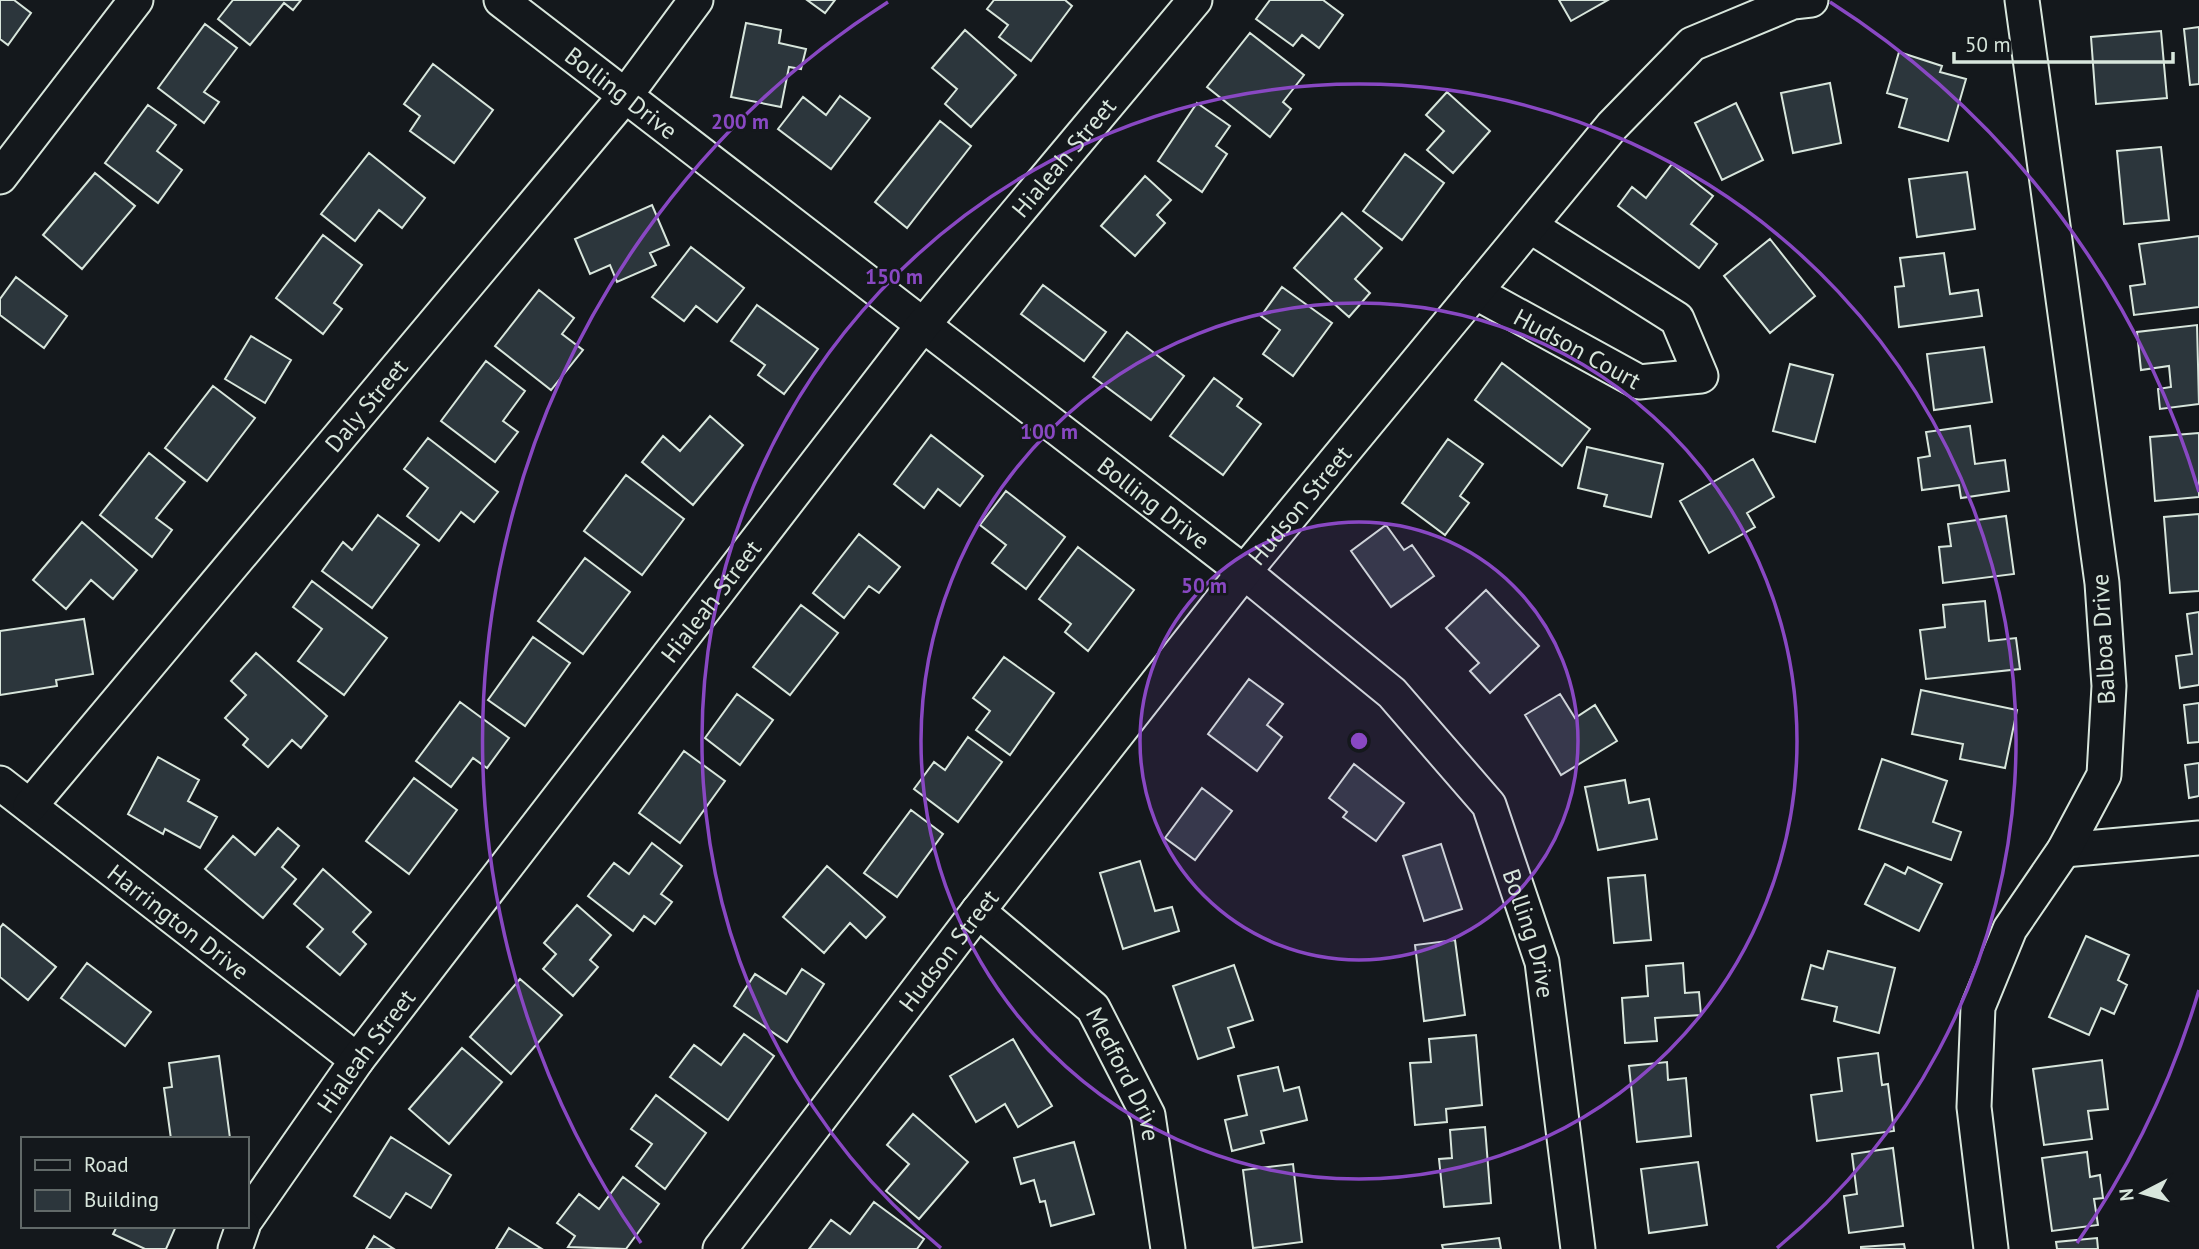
<svg xmlns="http://www.w3.org/2000/svg" width="2199" height="1249" font-family="'PT Sans',sans-serif">
	<style>
		.building { fill: #2c363c; stroke: #d8e6dc; stroke-width: 2 }
		.lines { fill: none; stroke-linecap: round; stroke-linejoin: round }
		.minor-casing { stroke: #d8e6dc; stroke-width: 37 }
		.minor { stroke: #14181c; stroke-width: 33 }
		.ring { fill: none; stroke: #8948c3; stroke-width: 3.5 }
		.labels { text-anchor: middle; dominant-baseline: central; stroke-width: 5; stroke-linejoin: round; paint-order: stroke }
		.street-label { font-size: 24px; fill: #d8e6dc; stroke: #14181c }
		.centre { fill: #8948c3; stroke: #14181c; stroke-width: 3.5 }
		.ring-label { font-size: 21px; text-anchor: middle; font-weight: bold; fill: #8948c3; stroke: #14181c; stroke-width: 5; stroke-linejoin: round; paint-order: stroke }
	</style>
	<rect width="100%" height="100%" fill="#14181c"/>
	<path class="building" d="M0,0H14L31,13L8,45L0,39Z
		M233,0H301L293,10L284,3L250,45L218,19Z
		M807,0H835L825,13Z
		M994,0H1065L1072,6L1031,61L999,37L1008,25L987,9Z
		M1270,0H1323L1343,15L1319,48L1302,35L1293,46L1256,19Z
		M1559,0H1608L1571,21Z
		M746,23L781,30L779,43L806,49L801,69L789,67L781,107L731,97Z
		M205,24L237,48L204,92L219,102L204,123L158,88Z
		M2199,27V84L2190,85L2184,29Z
		M965,30L1016,75L971,127L945,104L957,89L932,68Z
		M2161,31L2167,98L2096,104L2091,37Z
		M1250,33L1304,75L1283,102L1291,109L1270,137L1207,87Z
		M1899,52L1942,66L1940,72L1966,79L1948,141L1899,127L1907,99L1887,93Z
		M433,64L493,110L454,163L410,131L420,116L404,104Z
		M1830,83L1841,143L1793,153L1781,93Z
		M1447,92L1490,131L1453,173L1427,150L1444,131L1426,115Z
		M840,96L870,118L831,169L778,129L803,97L826,115Z
		M1197,103L1230,126L1216,146L1227,154L1202,192L1158,161Z
		M1736,103L1763,160L1722,180L1695,123Z
		M148,105L176,125L157,151L182,170L158,203L105,163Z
		M940,121L971,146L907,228L875,202Z
		M2161,147L2169,220L2124,224L2117,151Z
		M369,153L425,198L402,228L379,210L355,241L321,214Z
		M1405,154L1444,183L1402,240L1363,211Z
		M1672,164L1713,196L1691,224L1717,244L1699,268L1618,206L1632,187L1646,198Z
		M1967,172L1975,229L1917,237L1909,179Z
		M95,173L135,206L82,269L43,235Z
		M1145,176L1171,200L1157,215L1165,223L1135,256L1101,226Z
		M652,205L669,245L650,253L656,265L617,282L610,265L590,274L575,239Z
		M1342,213L1382,248L1355,279L1370,293L1349,317L1294,268Z
		M323,235L362,265L334,303L342,309L323,334L276,298Z
		M2199,236V307L2134,315L2130,286L2145,284L2139,244Z
		M1770,239L1815,296L1770,333L1724,276Z
		M691,247L744,288L717,322L696,306L684,321L652,297Z
		M1944,253L1950,294L1978,290L1982,316L1899,327L1895,287L1904,286L1900,258Z
		M16,277L67,316L44,348L0,315V299Z
		M1043,285L1106,332L1084,361L1021,314Z
		M1282,287L1332,323L1293,376L1263,354L1280,330L1261,316Z
		M539,290L574,318L562,334L583,350L551,390L495,346Z
		M757,305L818,349L784,394L758,375L765,365L731,341Z
		M2197,325L2199,404L2160,409L2158,389L2171,387L2169,366L2141,370L2137,332Z
		M1127,332L1184,376L1151,420L1093,377Z
		M251,336L291,360L265,403L225,379Z
		M1984,347L1992,402L1934,410L1927,354Z
		M486,361L525,391L503,421L518,432L495,462L441,421Z
		M1502,363L1590,429L1562,466L1475,400Z
		M1790,364L1833,375L1815,442L1773,431Z
		M1214,378L1242,399L1237,406L1261,424L1223,475L1170,436Z
		M213,386L255,418L207,481L165,448Z
		M710,416L743,445L693,505L642,462L663,436L680,451Z
		M1970,426L1975,464L2005,460L2009,491L1961,498L1959,485L1922,490L1918,458L1930,456L1926,432Z
		M2199,433V497L2155,501L2150,437Z
		M931,435L983,476L960,506L938,489L924,508L894,484Z
		M428,438L498,492L474,522L461,512L439,541L407,516L428,488L404,469Z
		M1448,439L1483,464L1460,496L1469,503L1445,535L1402,503Z
		M1587,447L1663,464L1651,517L1604,506L1607,495L1578,488Z
		M149,453L185,482L156,518L172,530L152,557L100,515Z
		M1753,459L1774,497L1747,513L1755,527L1709,553L1680,501Z
		M626,475L684,519L642,575L584,531Z
		M1006,491L1065,537L1026,589L992,563L1006,545L980,525Z
		M2199,514V591L2170,593L2164,517Z
		M378,515L419,545L372,608L322,571L343,542L352,550Z
		M2006,516L2014,574L1943,583L1939,547L1951,546L1948,524Z
		M82,522L137,570L113,599L91,580L66,609L33,580Z
		M1386,525L1404,550L1412,545L1434,576L1391,607L1351,551Z
		M859,534L900,567L879,593L869,586L844,618L813,593Z
		M1078,547L1134,590L1088,651L1065,632L1071,624L1039,599Z
		M585,558L630,592L583,654L538,621Z
		M312,581L387,638L344,695L298,661L322,629L293,607Z
		M1486,590L1539,646L1490,693L1470,671L1479,663L1446,628Z
		M1985,601L1989,641L2016,638L2020,669L1926,679L1920,630L1945,627L1943,605Z
		M801,605L838,633L790,695L753,667Z
		M2199,612V685L2180,688L2176,656L2192,654L2187,614Z
		M84,619L93,674L56,680L57,686L0,695V631Z
		M533,637L570,663L525,726L488,700Z
		M256,653L327,716L301,748L292,740L268,767L243,745L248,739L225,718L246,695L231,681Z
		M1004,657L1054,693L1010,755L976,730L990,711L973,698Z
		M1249,679L1283,704L1267,725L1282,737L1257,771L1208,734Z
		M1921,690L2017,710L2005,768L1960,759L1963,744L1912,734Z
		M737,694L773,720L740,765L705,738Z
		M1560,694L1575,718L1595,705L1617,741L1561,775L1525,715Z
		M460,702L509,738L487,768L473,758L451,787L416,761Z
		M2199,703V742L2188,743L2184,705Z
		M968,737L1002,762L958,822L914,789L934,762L945,770Z
		M684,751L725,781L680,843L639,813Z
		M158,757L199,780L188,801L217,817L200,848L165,829L163,834L128,814Z
		M1882,759L1947,781L1933,822L1961,832L1951,860L1859,829Z
		M2199,763V796L2189,798L2185,765Z
		M1354,764L1404,803L1376,841L1343,817L1347,812L1329,798Z
		M414,778L457,810L409,874L366,841Z
		M1625,780L1629,803L1649,799L1657,839L1598,850L1585,787Z
		M1202,788L1232,811L1195,860L1165,838Z
		M911,810L943,834L897,897L864,873Z
		M278,828L299,846L282,867L296,879L263,918L205,869L233,836L255,855Z
		M652,843L682,866L661,894L672,902L655,924L644,916L633,931L588,896L614,863L629,874Z
		M1441,844L1462,909L1424,921L1403,856Z
		M1140,861L1155,911L1172,907L1179,931L1123,949L1100,873Z
		M1885,864L1905,874L1908,867L1942,884L1919,931L1865,904Z
		M827,866L885,917L866,938L850,923L824,953L783,917Z
		M323,869L371,912L353,932L366,944L340,975L307,947L323,929L294,904Z
		M1645,875L1651,940L1614,943L1608,878Z
		M577,905L611,935L590,960L598,967L573,996L543,969L556,954L544,943Z
		M3,924L56,967L28,1000L0,977V928Z
		M2086,936L2129,955L2118,980L2127,985L2114,1014L2101,1008L2089,1035L2049,1017Z
		M1455,940L1465,1015L1424,1021L1415,945Z
		M1828,951L1895,968L1879,1033L1834,1021L1837,1007L1802,999L1811,965L1823,969Z
		M87,963L151,1012L125,1046L61,998Z
		M1683,963L1685,993L1699,992L1701,1015L1655,1018L1657,1041L1625,1043L1622,998L1648,996L1646,966Z
		M1234,965L1253,1020L1228,1028L1234,1047L1198,1059L1173,986Z
		M802,969L824,984L787,1042L734,1006L755,974L786,994Z
		M520,979L562,1015L511,1074L470,1037Z
		M744,1034L774,1056L728,1120L670,1077L694,1045L721,1065Z
		M1476,1035L1482,1105L1446,1109L1447,1122L1415,1125L1410,1063L1431,1062L1429,1039Z
		M1013,1039L1052,1106L1018,1127L1005,1104L976,1122L950,1076Z
		M462,1048L502,1082L449,1144L409,1109Z
		M1878,1053L1882,1085L1888,1084L1894,1131L1817,1141L1811,1095L1842,1091L1838,1058Z
		M219,1056L230,1138L171,1139L164,1088L172,1087L169,1063Z
		M2102,1060L2108,1109L2088,1111L2092,1139L2044,1145L2033,1069Z
		M1667,1062L1668,1080L1686,1078L1691,1136L1637,1142L1629,1066Z
		M1278,1067L1284,1091L1299,1087L1307,1120L1261,1131L1264,1143L1232,1151L1225,1120L1247,1115L1238,1076Z
		M656,1095L706,1133L665,1189L636,1166L652,1144L631,1129Z
		M913,1114L968,1162L919,1219L886,1191L909,1164L887,1145Z
		M1485,1127L1491,1203L1444,1207L1439,1159L1452,1158L1450,1130Z
		M391,1137L451,1175L431,1208L406,1193L390,1218L354,1196Z
		M1074,1142L1094,1214L1051,1226L1045,1201L1040,1202L1034,1180L1021,1184L1014,1158Z
		M1893,1148L1903,1226L1849,1233L1844,1196L1857,1194L1852,1154Z
		M2087,1152L2090,1177L2100,1175L2103,1198L2094,1199L2098,1225L2052,1231L2042,1158Z
		M1698,1162L1707,1225L1649,1233L1641,1169Z
		M1293,1164L1302,1242L1253,1248L1243,1170Z
		M623,1177L659,1204L626,1249L568,1247L575,1236L557,1223L579,1194L599,1209Z
		M874,1202L924,1239L917,1249H809L831,1220L850,1234Z
		M117,1226H176L166,1249H145L113,1234Z
		M509,1228L542,1249H496Z
		M374,1236L394,1249H366Z
		M1499,1238L1501,1249H1443L1442,1245Z
		M2097,1238L2098,1249H2057L2056,1242Z
		M1904,1244L1905,1249H1861V1247Z"/>
	<g class="lines">
		<defs>
			<g id="minor">
				<path id="s1" d="M501,0L1244,572L1392,693L1489,805L1542,962L1578,1249"/>
				<path d="M0,177L136,0"/>
				<path id="s2" d="M1475,292L1639,382L1701,376L1677,319L1530,226"/>
				<path id="s3" d="M0,783L357,1060"/>
				<path id="s4" d="M30,806L625,96L696,0"/>
				<path d="M2064,850L2199,838"/>
				<path id="s5" d="M978,911L1093,1008L1148,1115L1168,1249"/>
				<path id="s6" d="M247,1218L357,1060L923,325L1195,0"/>
				<path d="M235,1249L243,1226"/>
				<path id="s7" d="M720,1249L978,911L1244,572L1612,126L1692,44L1793,2L1811,0"/>
				<path d="M1991,1249L1974,1107L1978,1007L2010,929L2064,850L2104,775L2109,686L2102,583L2022,0"/>
			</g>
		</defs>
		<use href="#minor" class="minor-casing"/>
		<use href="#minor" class="minor"/>
	</g>
	<circle cx="1359" cy="741" r="219" fill="#8948c3" fill-opacity=".12"/>
	<g class="ring">
		<circle cx="1359" cy="741" r="219"/>
		<circle cx="1359" cy="741" r="438"/>
		<path d="M941 1248A657 657 0 1 1 1777 1248"/>
		<path d="M2199 990A876 876 0 0 1 2077 1243M641 1243A876 876 0 0 1 888 2M1830 2A876 876 0 0 1 2199 492"/>
	</g>
	<g class="labels">
		<g class="street-label">
			<text stroke="none"><textPath href="#s1" startOffset="152">Bolling Drive</textPath></text>
			<text stroke="none"><textPath href="#s6" startOffset="1339">Hialeah Street</textPath></text>
			<text stroke="none"><textPath href="#s2" startOffset="117">Hudson Court</textPath></text>
			<text stroke="none"><textPath href="#s4" startOffset="523">Daly Street</textPath></text>
			<text stroke="none"><textPath href="#s1" startOffset="824">Bolling Drive</textPath></text>
			<text stroke="none"><textPath href="#s7" startOffset="943">Hudson Street</textPath></text>
			<text stroke="none"><textPath href="#s6" startOffset="772">Hialeah Street</textPath></text>
			<text transform="translate(2103 639) rotate(-93)">Balboa Drive</text>
			<text stroke="none"><textPath href="#s3" startOffset="226">Harrington Drive</textPath></text>
			<text stroke="none"><textPath href="#s1" startOffset="1412">Bolling Drive</textPath></text>
			<text stroke="none"><textPath href="#s7" startOffset="376">Hudson Street</textPath></text>
			<text stroke="none"><textPath href="#s6" startOffset="205">Hialeah Street</textPath></text>
			<text stroke="none"><textPath href="#s5" startOffset="224">Medford Drive</textPath></text>
		</g>
	</g>
	<circle cx="1359" cy="741" r="10" class="centre"/>
	<g class="ring-label">
		<text x="740" y="129">200 m</text>
		<text x="894" y="284">150 m</text>
		<text x="1049" y="439">100 m</text>
		<text x="1204" y="593">50 m</text>
	</g>
	<rect x="21" y="1137" width="228" height="91" fill="#14181c" stroke="#626a69" stroke-width="2"/>
	<rect x="35" y="1160" width="35" height="10" fill="#14181c" stroke="#626a69" stroke-width="2"/>
	<text x="84" y="1172" font-size="21" fill="#d8e6dc">Road</text>
	<rect x="35" y="1190" width="35" height="21" fill="#2c363c" stroke="#626a69" stroke-width="2"/>
	<text x="84" y="1207" font-size="21" fill="#d8e6dc">Building</text>
	<g transform="translate(2143 1193) rotate(264)" stroke="#14181c" stroke-width="5" paint-order="stroke">
	<path d="M0-5L12 26L0 18L-12 26Z" fill="#d8e6dc"/>
	<text y="-10" font-size="19" font-weight="bold" text-anchor="middle" fill="#d8e6dc">N</text>
	</g>
	<path d="M1954 52v10h219v-10" fill="none" stroke="#d8e6dc" stroke-width="3.5"/>
	<text x="1965" y="52" font-size="21" fill="#d8e6dc" stroke="#14181c" stroke-width="5" paint-order="stroke">50 m</text>
</svg>
